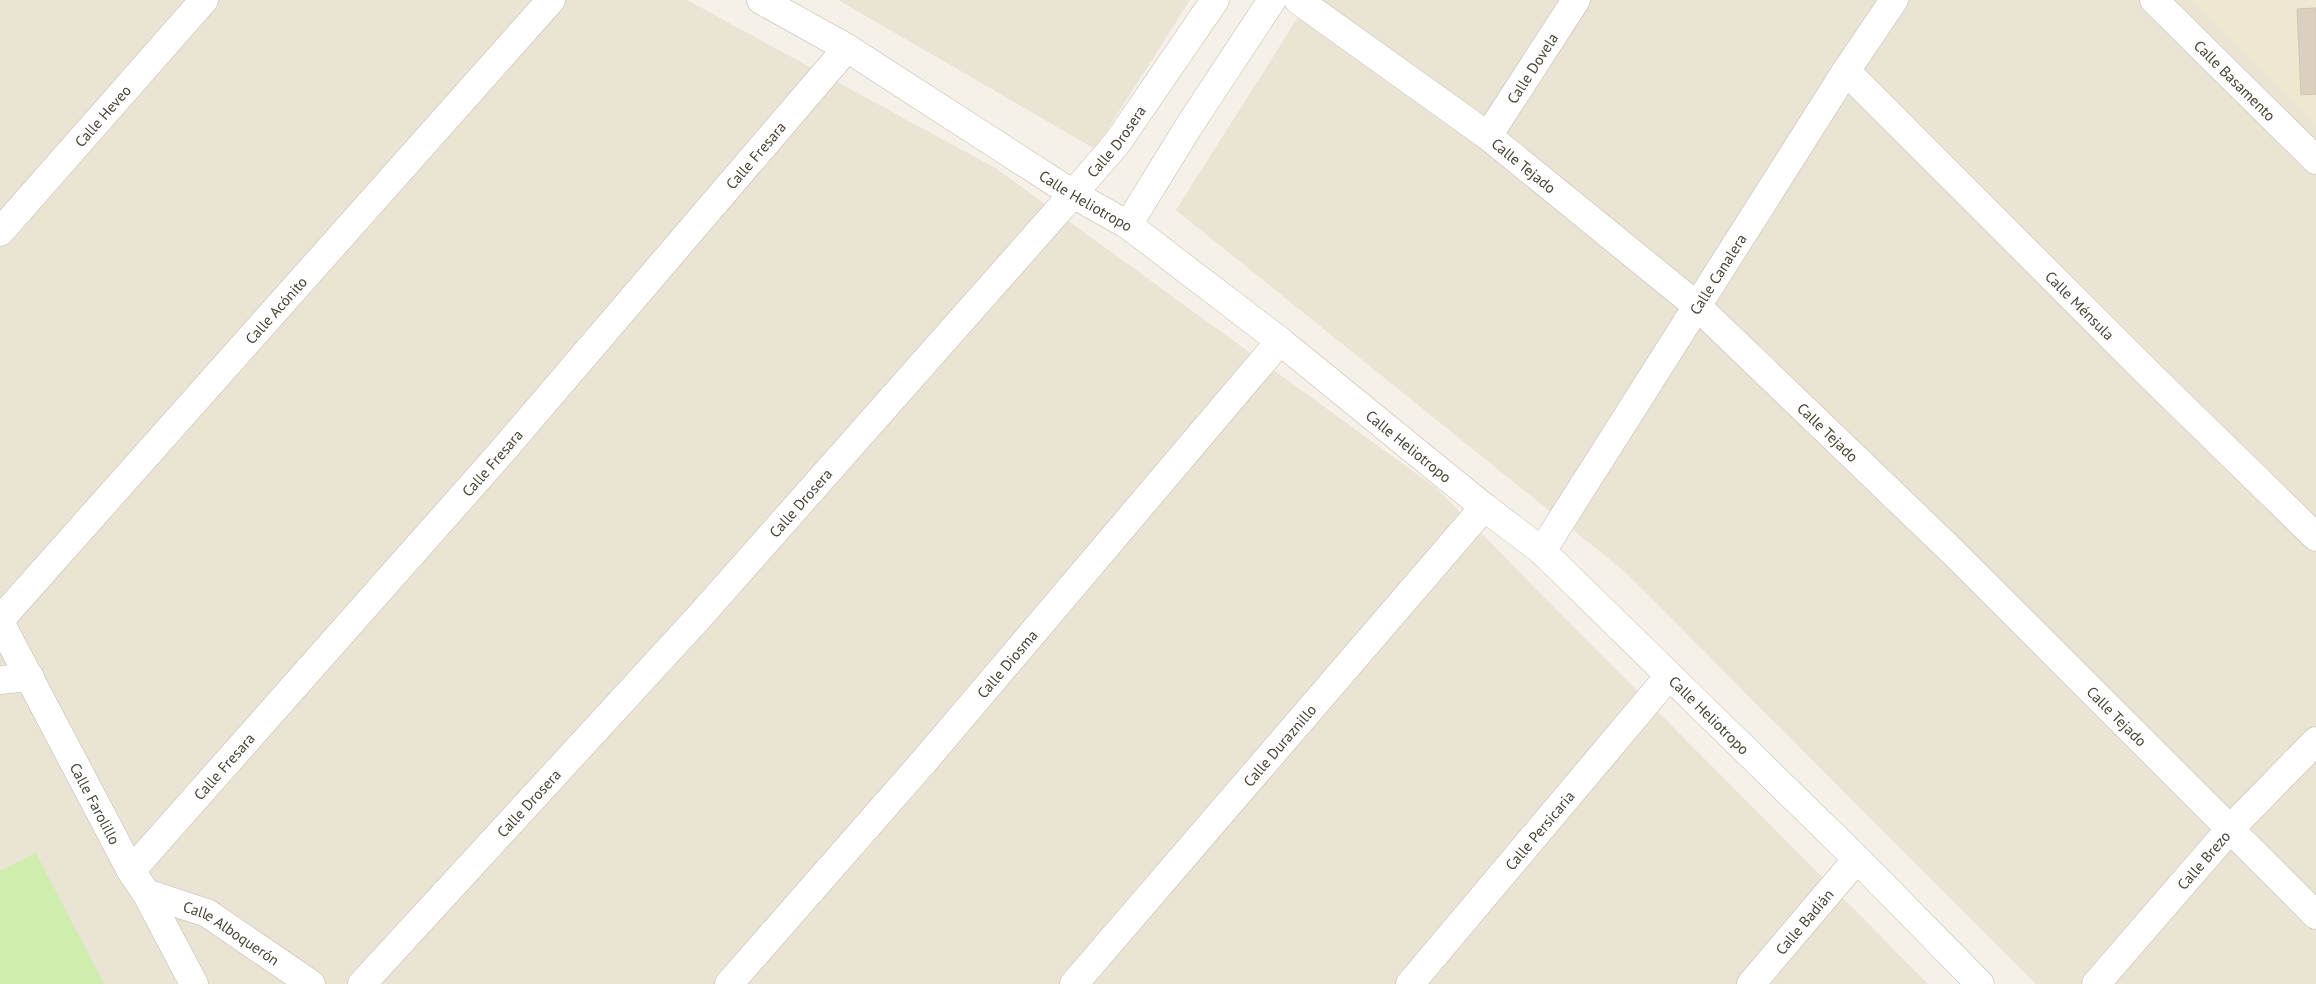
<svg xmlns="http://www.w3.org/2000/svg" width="2316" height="984" font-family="'PT Sans',sans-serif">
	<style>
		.residential { fill: #eae4d5 }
		.education { fill: #efe7d0 }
		.green { fill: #cfedad }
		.building { fill: #dbd0bf; stroke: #d3c6ae }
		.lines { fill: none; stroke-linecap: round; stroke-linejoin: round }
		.minor-casing { stroke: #c2baa9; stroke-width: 29 }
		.minor { stroke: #fff; stroke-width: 28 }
		.labels { text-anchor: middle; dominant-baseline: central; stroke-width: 4.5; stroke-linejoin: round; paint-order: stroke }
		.street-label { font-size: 15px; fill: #494236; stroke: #fff }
	</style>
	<rect width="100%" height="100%" fill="#f5f1e8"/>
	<path class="residential" d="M0,0H687L997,169L1436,488L1928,984H0Z
		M838,0H1190L1095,149Z
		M1309,0H2316V984H2036L1624,571L1176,210Z"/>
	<path class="education" d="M2191,0H2316V125Z"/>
	<path class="green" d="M36,853L104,984H0V871Z"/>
	<path class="building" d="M2316,8V94L2301,95L2297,9Z"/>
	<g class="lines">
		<defs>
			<g id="minor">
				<path id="s1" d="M761,0L847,48L1073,194L1128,225L1280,341L1484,507L1542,551L1857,859L1980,984"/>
				<path id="s2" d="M1298,0L1488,136L1697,306L1955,554L2316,915"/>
				<path id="s3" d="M2154,0L2316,160"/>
				<path id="s4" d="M1846,71L2152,377L2316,537"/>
				<path id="s5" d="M1488,136L1576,0"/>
				<path d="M1128,225L1189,126L1272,0"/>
				<path id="s6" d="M0,232L204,0"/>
				<path id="s7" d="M1542,551L1846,71L1894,0"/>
				<path id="s8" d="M0,620L551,0"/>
				<path id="s9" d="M0,622L131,871L146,893L194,984"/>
				<path d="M0,680L30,677"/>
				<path id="s10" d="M131,871L499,455L847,48"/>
				<path id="s11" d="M146,893L207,913L311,984"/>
				<path id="s12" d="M362,984L700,616L1073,194L1117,143L1215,0"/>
				<path id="s13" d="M729,984L926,759L1280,341"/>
				<path id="s14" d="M1074,984L1484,507"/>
				<path id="s15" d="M1410,984L1669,676"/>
				<path id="s16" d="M1751,984L1857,859"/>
				<path id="s17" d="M2096,984L2230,829L2316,741"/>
			</g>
		</defs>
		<use href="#minor" class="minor-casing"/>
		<use href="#minor" class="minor"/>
	</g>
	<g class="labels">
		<g class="street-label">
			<text stroke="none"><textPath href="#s5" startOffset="81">Calle Dovela</textPath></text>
			<text stroke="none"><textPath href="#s3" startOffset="114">Calle Basamento</textPath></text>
			<text stroke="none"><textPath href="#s6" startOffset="155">Calle Heveo</textPath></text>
			<text stroke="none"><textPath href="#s12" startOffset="1131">Calle Drosera</textPath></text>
			<text stroke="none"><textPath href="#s10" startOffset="950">Calle Fresara</textPath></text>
			<text stroke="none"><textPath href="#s2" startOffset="280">Calle Tejado</textPath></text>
			<text stroke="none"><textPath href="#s1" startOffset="382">Calle Heliotropo</textPath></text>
			<text stroke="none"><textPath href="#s7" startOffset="328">Calle Canalera</textPath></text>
			<text stroke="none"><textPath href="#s4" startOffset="331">Calle Ménsula</textPath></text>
			<text stroke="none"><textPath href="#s8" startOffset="415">Calle Acónito</textPath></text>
			<text stroke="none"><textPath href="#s2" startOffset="685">Calle Tejado</textPath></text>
			<text stroke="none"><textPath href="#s1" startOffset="788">Calle Heliotropo</textPath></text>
			<text stroke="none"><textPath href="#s10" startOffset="545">Calle Fresara</textPath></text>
			<text stroke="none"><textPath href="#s12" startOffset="651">Calle Drosera</textPath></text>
			<text stroke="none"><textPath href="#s13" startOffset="424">Calle Diosma</textPath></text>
			<text stroke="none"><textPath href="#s1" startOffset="1192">Calle Heliotropo</textPath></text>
			<text stroke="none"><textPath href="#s2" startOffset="1090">Calle Tejado</textPath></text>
			<text stroke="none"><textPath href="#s14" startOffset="315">Calle Duraznillo</textPath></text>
			<text stroke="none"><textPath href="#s10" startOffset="140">Calle Fresara</textPath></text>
			<text stroke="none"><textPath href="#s12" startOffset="246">Calle Drosera</textPath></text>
			<text stroke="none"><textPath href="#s9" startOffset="205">Calle Farolillo</textPath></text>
			<text stroke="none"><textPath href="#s15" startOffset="201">Calle Persicaria</textPath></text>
			<text stroke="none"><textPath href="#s17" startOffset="164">Calle Brezo</textPath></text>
			<text stroke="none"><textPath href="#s16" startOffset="82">Calle Badián</textPath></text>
			<text stroke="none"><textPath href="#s11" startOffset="95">Calle Alboquerón</textPath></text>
		</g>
	</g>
</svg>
